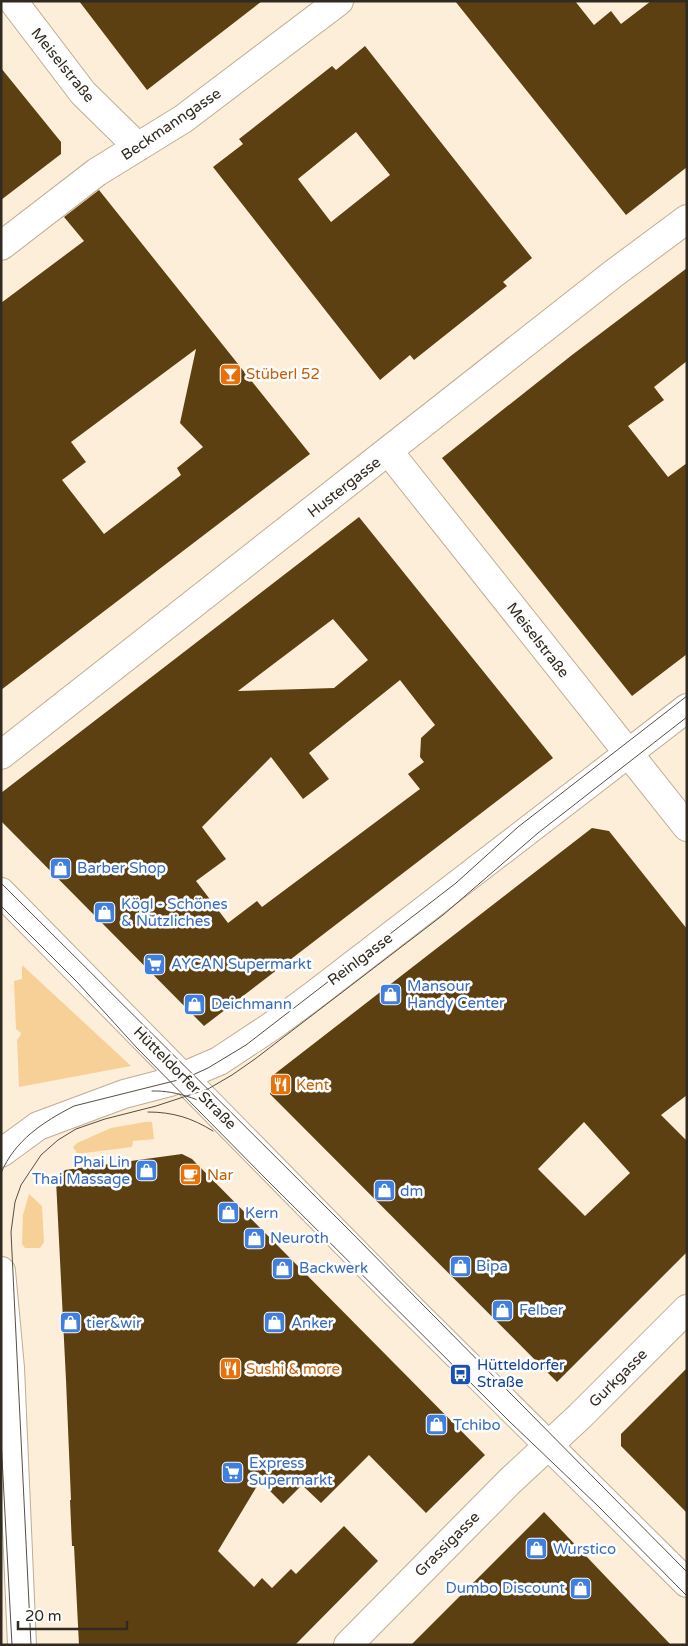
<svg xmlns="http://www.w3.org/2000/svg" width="688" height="1646" font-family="'Varela Round',sans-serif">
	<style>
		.green { fill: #f6d097 }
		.building { fill: #5c4011; fill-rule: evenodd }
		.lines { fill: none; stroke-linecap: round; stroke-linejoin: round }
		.street-casing { stroke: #bead94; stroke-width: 30 }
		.secondary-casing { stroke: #bead94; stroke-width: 30 }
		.street { stroke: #fff; stroke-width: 28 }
		.secondary { stroke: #fff; stroke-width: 28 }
		.tram { stroke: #584f43; stroke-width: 1 }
		.labels { text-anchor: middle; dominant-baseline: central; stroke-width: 5; stroke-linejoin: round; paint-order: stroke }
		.street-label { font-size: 15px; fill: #312a20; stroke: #fdfdfd }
		.food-label { font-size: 15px; fill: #c56008; stroke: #fdfdfd; text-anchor: start }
		.shop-label { font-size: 15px; fill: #366cbe; stroke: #fdfdfd; text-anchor: start }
		.transit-label { font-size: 15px; fill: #164399; stroke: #fdfdfd; text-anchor: start }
	</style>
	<rect width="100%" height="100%" fill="#fceed9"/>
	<path class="green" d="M22,965L131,1066L19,1087L17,1040L20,1036L21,1033L16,1029L14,981L22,979Z
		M145,1122H152L154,1139L133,1141L132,1147L85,1153H77L73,1147L77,1143L111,1128Z
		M29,1194L42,1206L44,1242L40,1248H25L22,1244L23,1215Z"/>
	<path class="building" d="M79,1H262L147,90Z
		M455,1H575L594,25L611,11L621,24L651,1H687V167L626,215Z
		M365,46L532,258L503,282L507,286L414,360L410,355L380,380L213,167L243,144L239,139L332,66L336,70ZM356,132L390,175L331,222L298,179Z
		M1,68L61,142V154L1,200Z
		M99,190L310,454L1,690V303L84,241L64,217ZM196,349L180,423L203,447L177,468L181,475L104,534L62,480L86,462L71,442Z
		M687,268V361L654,387L664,400L628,426L668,477L687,463V654L632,696L442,458L572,355Z
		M359,517L553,758L204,1026L1,821V793ZM333,619L368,660L334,688L238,691ZM400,680L435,725L421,738L420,757L424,762L408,774L420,789L262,907L257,901L228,923L196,881L226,859L202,827L271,757L303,799L329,779L309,753Z
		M592,828L609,831L687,929V1095L661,1115L687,1141V1252L557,1382L270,1094L272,1076ZM584,1122L630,1173L585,1216L538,1169Z
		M182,1154L192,1159L485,1455L426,1513L369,1455L321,1503L302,1485L283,1504L260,1481L218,1551L254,1587L262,1578L272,1588L291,1569L296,1574L344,1526L378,1561L295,1645H79L74,1546H72L70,1500H71L66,1380L56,1180L65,1170Z
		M687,1368V1513L621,1446V1434Z
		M544,1512L671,1645H411Z"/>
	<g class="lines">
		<defs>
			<path id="street" d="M13,1L83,93L138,147
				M1,246L97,172L183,119L339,1
				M389,452L687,827
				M1,755L613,274L687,219
				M348,1645L510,1481L580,1416L687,1309"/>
			<path id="secondary" d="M1,892L394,1292L687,1583
				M1,1153L38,1126L124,1094L170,1082L219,1061L272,1026L314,995L687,708
				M1,1271L10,1368L22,1645"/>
		</defs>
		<use href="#street" class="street-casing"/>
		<use href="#secondary" class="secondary-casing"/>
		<use href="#street" class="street"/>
		<use href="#secondary" class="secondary"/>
		<path class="tram" d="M1,883L344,1225L687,1572
			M1,906L78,983L137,1048L266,1179L510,1422L599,1507L687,1596
			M152,1091C178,1090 206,1102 228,1115
			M148,1112C173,1112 192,1118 213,1131
			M1,1173C15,1140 43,1122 74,1106L186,1078L208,1068L246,1045L456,883L518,827L687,696
			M1,1439L12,1645
			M31,1645L11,1232L15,1202L21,1185L41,1155L58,1140L76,1129L105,1119L156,1106L208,1089L232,1075L255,1059L443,915L538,833L687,717"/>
	</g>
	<defs>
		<symbol id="bar-square" viewBox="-11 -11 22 22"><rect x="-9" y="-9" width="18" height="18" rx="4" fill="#e8710a" stroke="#fdfdfd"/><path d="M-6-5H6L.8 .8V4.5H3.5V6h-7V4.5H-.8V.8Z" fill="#fff"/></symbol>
		<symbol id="shop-square" viewBox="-11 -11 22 22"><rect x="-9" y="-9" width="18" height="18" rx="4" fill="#3f7fe0" stroke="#fdfdfd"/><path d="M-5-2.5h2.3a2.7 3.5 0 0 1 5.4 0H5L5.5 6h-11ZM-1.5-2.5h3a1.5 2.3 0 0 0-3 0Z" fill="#fff"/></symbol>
		<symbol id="supermarket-square" viewBox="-11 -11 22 22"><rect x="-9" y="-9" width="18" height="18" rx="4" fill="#3f7fe0" stroke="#fdfdfd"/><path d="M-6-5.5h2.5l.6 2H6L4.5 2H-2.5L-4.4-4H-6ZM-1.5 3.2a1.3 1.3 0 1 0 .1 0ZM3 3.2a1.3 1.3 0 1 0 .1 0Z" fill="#fff"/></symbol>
		<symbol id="restaurant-square" viewBox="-11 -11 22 22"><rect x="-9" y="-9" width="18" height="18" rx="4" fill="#e8710a" stroke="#fdfdfd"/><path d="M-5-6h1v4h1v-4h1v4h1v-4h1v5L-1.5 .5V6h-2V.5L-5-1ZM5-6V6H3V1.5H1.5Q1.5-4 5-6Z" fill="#fff"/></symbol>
		<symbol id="cafe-square" viewBox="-11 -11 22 22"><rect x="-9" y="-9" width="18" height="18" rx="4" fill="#e8710a" stroke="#fdfdfd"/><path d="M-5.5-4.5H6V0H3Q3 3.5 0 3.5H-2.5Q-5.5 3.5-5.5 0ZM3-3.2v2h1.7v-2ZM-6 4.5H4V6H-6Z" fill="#fff"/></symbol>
		<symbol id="bus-square" viewBox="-11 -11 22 22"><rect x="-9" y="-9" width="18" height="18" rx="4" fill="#1a4fb4" stroke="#fdfdfd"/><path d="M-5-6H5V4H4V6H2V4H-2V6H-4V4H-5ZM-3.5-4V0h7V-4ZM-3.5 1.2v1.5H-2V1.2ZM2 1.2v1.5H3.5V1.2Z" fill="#fff"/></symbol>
	</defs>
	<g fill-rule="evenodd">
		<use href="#bar-square" x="218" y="362" width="25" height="25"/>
		<use href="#shop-square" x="48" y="856" width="25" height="25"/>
		<use href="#shop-square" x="92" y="900" width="25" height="25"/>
		<use href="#supermarket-square" x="142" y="952" width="25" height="25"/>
		<use href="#shop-square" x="378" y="982" width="25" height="25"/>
		<use href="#shop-square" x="182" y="992" width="25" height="25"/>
		<use href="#restaurant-square" x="268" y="1072" width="25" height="25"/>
		<use href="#shop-square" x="134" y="1158" width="25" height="25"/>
		<use href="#cafe-square" x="178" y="1162" width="25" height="25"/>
		<use href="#shop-square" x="372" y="1178" width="25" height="25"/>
		<use href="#shop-square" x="216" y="1200" width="25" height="25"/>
		<use href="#shop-square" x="242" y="1226" width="25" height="25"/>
		<use href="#shop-square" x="448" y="1254" width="25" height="25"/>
		<use href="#shop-square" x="270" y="1256" width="25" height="25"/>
		<use href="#shop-square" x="490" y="1298" width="25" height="25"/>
		<use href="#shop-square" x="58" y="1310" width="25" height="25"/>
		<use href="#shop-square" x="262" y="1310" width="25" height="25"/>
		<use href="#restaurant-square" x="218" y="1356" width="25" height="25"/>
		<use href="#bus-square" x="448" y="1362" width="25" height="25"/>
		<use href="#shop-square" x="424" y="1412" width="25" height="25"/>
		<use href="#supermarket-square" x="220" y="1460" width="25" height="25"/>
		<use href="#shop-square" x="524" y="1536" width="25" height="25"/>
		<use href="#shop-square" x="568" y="1576" width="25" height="25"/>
	</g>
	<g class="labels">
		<g class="street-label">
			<text transform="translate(63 65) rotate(51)">Meiselstraße</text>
			<text transform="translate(171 124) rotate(-34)">Beckmanngasse</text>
			<text transform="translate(344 487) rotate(-38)">Hustergasse</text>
			<text transform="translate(538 640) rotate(52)">Meiselstraße</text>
			<text transform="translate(360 959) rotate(-37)">Reinlgasse</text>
			<text transform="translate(185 1078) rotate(45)">Hütteldorfer Straße</text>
			<text transform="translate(618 1378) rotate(-45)">Gurkgasse</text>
			<text transform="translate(447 1544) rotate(-45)">Grassigasse</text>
		</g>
		<g class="food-label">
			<text x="246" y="374">Stüberl 52</text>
			<text x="296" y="1085">Kent</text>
			<text x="207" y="1175">Nar</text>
			<text x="246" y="1369">Sushi &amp; more</text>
		</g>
		<g class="shop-label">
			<text x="77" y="868">Barber Shop</text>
			<text x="121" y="904">Kögl - Schönes<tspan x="121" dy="17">&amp; Nützliches</tspan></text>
			<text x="171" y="964">AYCAN Supermarkt</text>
			<text x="407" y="986">Mansour<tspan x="407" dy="17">Handy Center</tspan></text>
			<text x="211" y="1004">Deichmann</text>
			<text x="130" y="1162" text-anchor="end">Phai Lin<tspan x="130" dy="17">Thai Massage</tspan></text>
			<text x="400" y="1191">dm</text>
			<text x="245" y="1213">Kern</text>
			<text x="270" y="1238">Neuroth</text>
			<text x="476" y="1266">Bipa</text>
			<text x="299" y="1268">Backwerk</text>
			<text x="519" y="1310">Felber</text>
			<text x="86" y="1323">tier&amp;wir</text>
			<text x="291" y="1323">Anker</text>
			<text x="453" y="1425">Tchibo</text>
			<text x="249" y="1463">Express<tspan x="249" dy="17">Supermarkt</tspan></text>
			<text x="553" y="1549">Wurstico</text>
			<text x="565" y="1588" text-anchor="end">Dumbo Discount</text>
		</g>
		<g class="transit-label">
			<text x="477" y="1365">Hütteldorfer<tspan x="477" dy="17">Straße</tspan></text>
		</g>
	</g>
	<rect width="688" height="1646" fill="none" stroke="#312a20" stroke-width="5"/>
	<path d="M18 1621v8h109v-8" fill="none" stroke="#312a20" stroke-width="2.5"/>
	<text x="25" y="1621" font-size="15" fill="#312a20" stroke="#fdfdfd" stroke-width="4" paint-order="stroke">20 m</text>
</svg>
